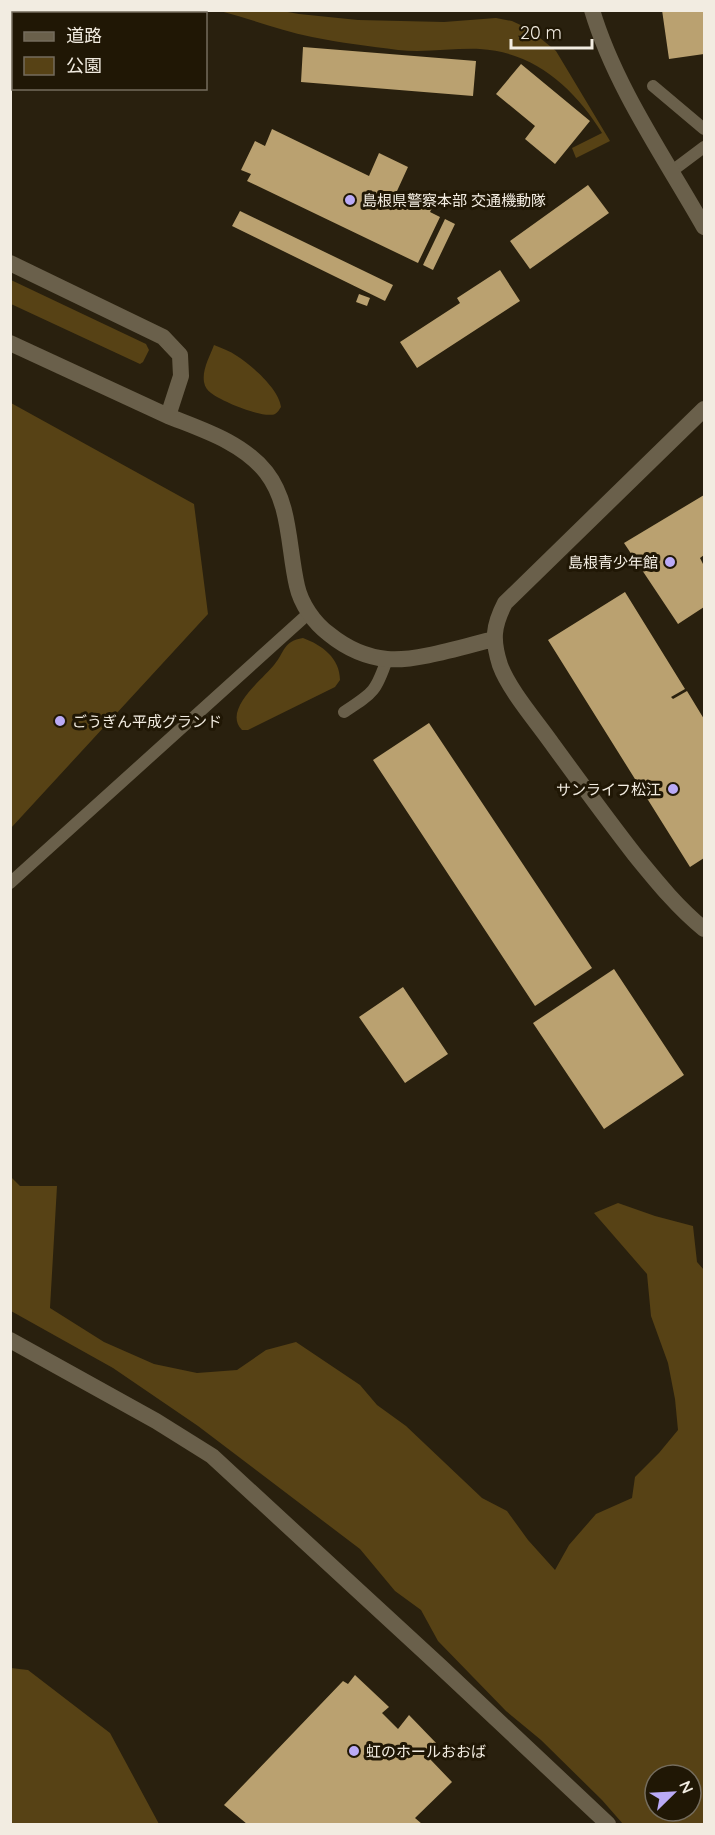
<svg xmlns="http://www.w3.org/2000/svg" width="715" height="1835" font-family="Quicksand,'Noto Sans JP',sans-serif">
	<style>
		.green { fill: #574215; fill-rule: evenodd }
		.building { fill: #baa170 }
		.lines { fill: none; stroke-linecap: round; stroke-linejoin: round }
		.service { stroke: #6a604b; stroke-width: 12 }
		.minor { stroke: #6a604b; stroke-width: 16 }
		.tertiary { stroke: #6a604b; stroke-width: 16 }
		.poi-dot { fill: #baaaf6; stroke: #201705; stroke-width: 2 }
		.labels { text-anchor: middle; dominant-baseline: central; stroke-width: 6; stroke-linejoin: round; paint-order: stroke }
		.poi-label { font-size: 15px; fill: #f2ece1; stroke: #201705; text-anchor: start }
	</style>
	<rect width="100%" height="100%" fill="#29200e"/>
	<path class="green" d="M220,11H282L299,14L358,20L444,22L496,18L512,21L529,29L556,51L610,141L576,158L572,148L602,133C575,89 535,52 480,49C453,48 425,53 398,50C370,46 340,43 312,37C281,31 251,19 220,11Z
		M11,280L146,344L149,350L143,362L140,364L11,304Z
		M214,345C221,348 230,351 237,356C251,365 279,389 281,407C279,410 278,412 275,414C263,419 221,401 211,393C207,390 205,387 204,382C202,369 210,356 214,345Z
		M11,403L194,504L208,614L11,828Z
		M303,638C322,645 340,658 340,680L335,687L248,730H242C222,710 263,679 274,665C285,652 283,641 303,638Z
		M10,1176L20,1186H57L50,1308L104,1342L154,1364L197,1373L237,1370L266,1350L296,1342L360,1385L377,1405L406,1426L482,1498L507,1511L528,1540L555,1570L569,1545L596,1514L632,1498L635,1477L659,1453L678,1430L675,1399L668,1363L651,1316L647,1274L594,1213L618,1203L655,1216L693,1226L697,1262L704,1270V1824H623L602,1800L541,1740L506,1711L438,1641L421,1610L395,1591L360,1549L198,1426L113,1368L11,1311ZM655,1775H691V1811H655Z
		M11,1668L28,1670L110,1733L159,1824H11Z"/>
	<path class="building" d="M662,10H704V54L669,59Z
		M303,47L476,61L473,96L301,82Z
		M521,64L590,121L555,164L525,139L535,126L496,94Z
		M272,129L369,176L379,153L408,167L397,191L432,208L430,212L440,217L418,263L247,181L251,174L241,170L255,141L265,146Z
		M588,185L609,213L530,269L510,241Z
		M240,211L393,285L385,301L232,226Z
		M445,219L455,224L433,270L423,265Z
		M500,270L520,301L417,368L400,342L460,303L457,298Z
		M359,294L370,298L367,306L356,302Z
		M704,495V555L700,558L704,566V607L678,624L624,543Z
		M625,592L685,689L671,697L673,699L687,691L704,719V858L690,867L548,640Z
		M429,723L592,968L535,1006L373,760Z
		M614,969L684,1075L604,1129L533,1023Z
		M403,987L448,1054L405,1083L359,1017Z
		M355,1675L389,1707L382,1713L398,1729L409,1715L438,1745L429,1758L452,1782L415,1818L422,1824H247L224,1805L343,1681L348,1684Z"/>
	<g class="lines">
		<path class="service" d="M653,86L704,129
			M672,171L704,147
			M344,712C373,693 376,692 387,659
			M10,883L309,613"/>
		<path class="minor" d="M10,1340L156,1421L212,1456L441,1667L608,1824"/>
		<path class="tertiary" d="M592,10C615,87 665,158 704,227
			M10,263L163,337L180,355L181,376L168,416C203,430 242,442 266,472C291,504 288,548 297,586C301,604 314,623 329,634C345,647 366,657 387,659C415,662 465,646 494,639
			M10,343L168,416
			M704,409L505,603C493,626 492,640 500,665C509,690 537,722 553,745C580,782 607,819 635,855C657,882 678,908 704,929"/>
	</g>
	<g class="poi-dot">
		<circle cx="350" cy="200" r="6"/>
		<circle cx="670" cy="562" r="6"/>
		<circle cx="60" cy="721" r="6"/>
		<circle cx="673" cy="789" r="6"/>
		<circle cx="354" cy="1751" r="6"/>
	</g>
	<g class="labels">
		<g class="poi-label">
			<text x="362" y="200">島根県警察本部 交通機動隊</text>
			<text x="658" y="562" text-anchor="end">島根青少年館</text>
			<text x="72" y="721">ごうぎん平成グランド</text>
			<text x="661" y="789" text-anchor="end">サンライフ松江</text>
			<text x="366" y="1751">虹のホールおおば</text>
		</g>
	</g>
	<rect width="715" height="1835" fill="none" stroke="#f2ece1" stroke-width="24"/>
	<rect x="12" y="12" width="195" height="78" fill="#201705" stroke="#746c5d" stroke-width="1.5"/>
	<rect x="24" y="32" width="30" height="9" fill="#6a604b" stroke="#746c5d" stroke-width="1.5"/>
	<text x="66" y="42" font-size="18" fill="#f2ece1">道路</text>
	<rect x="24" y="57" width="30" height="18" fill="#574215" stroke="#746c5d" stroke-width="1.5"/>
	<text x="66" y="72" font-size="18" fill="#f2ece1">公園</text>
	<g transform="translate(673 1793) rotate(66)"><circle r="28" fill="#201705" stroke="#746c5d" stroke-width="1.5"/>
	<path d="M0-4.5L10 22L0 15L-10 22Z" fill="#baaaf6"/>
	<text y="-9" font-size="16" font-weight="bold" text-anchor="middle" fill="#f2ece1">N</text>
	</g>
	<path d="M511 39v9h81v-9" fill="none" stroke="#f2ece1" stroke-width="3"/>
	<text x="520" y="39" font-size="18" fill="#f2ece1" stroke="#201705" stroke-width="4.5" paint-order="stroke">20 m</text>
</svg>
